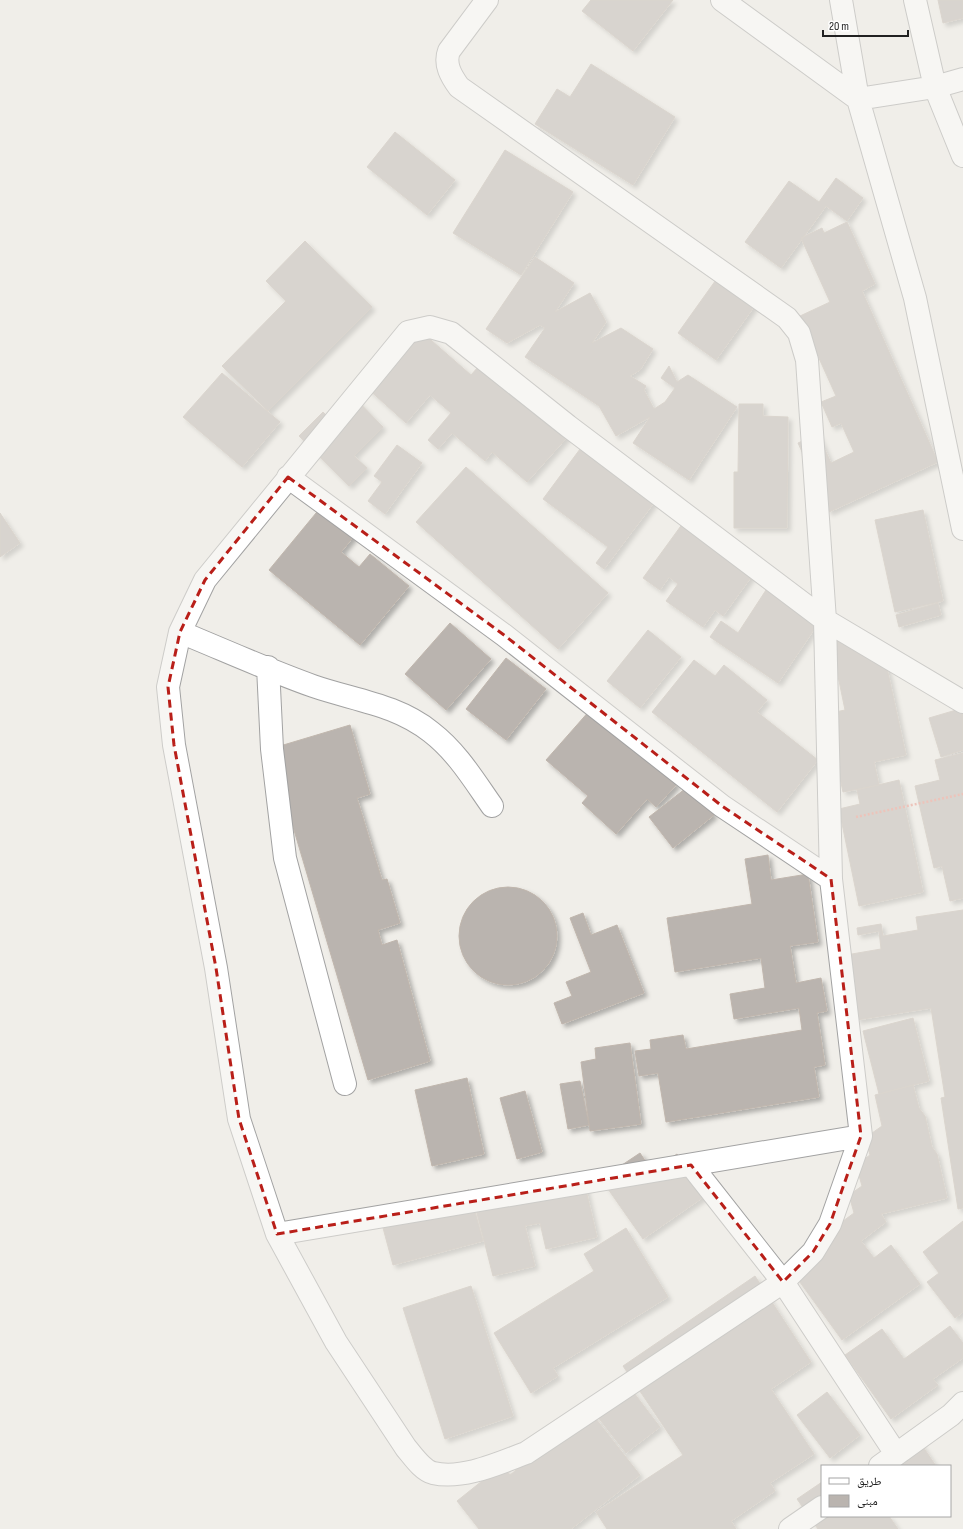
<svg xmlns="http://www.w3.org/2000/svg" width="963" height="1529" font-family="'Sofia Sans Condensed','Noto Naskh Arabic',sans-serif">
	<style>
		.building { fill: #bab4af; stroke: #c0b6ad; filter: url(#shadow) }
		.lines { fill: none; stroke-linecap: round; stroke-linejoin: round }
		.minor-casing { stroke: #a2a2a2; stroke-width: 24 }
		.path { stroke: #e98f81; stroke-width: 2.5; stroke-dasharray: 2 2; stroke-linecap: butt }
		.minor { stroke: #fff; stroke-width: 22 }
		.marked { fill: none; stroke: #b91f19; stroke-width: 3; stroke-dasharray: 8 5; stroke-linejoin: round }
	</style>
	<defs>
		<filter id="shadow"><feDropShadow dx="3.5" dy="3.5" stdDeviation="2" flood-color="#0004"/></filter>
	</defs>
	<rect width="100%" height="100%" fill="#f0eee9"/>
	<path class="building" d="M591,0H673L633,51L582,11Z
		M938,0H963V18L943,23Z
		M591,64L675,117L633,185L535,124L557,89L570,97Z
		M395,132L455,180L427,215L367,167Z
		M505,150L573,192L521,275L453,233Z
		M836,178L863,198L847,221L826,206L781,268L745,242L789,181L819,202Z
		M847,222L875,284L862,291L938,462L829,512L798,443L818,434L831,463L854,452L841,423L832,427L821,402L836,396L800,316L830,302L801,238L822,228L824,233Z
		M305,241L372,307L268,411L222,366L286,301L266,281Z
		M535,257L574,283L555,312L590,293L606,322L592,343L621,328L653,349L640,370L630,376L646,386L644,390L654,409L665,402L675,388L661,378L669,366L677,382L688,375L737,407L689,480L633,443L650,417L616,436L599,406L525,357L545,328L540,325L507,343L486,329Z
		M718,277L756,304L716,360L678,333Z
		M408,320L471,375L485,359L570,434L527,482L492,452L485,461L452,433L438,449L428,440L451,413L430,395L406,423L357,379Z
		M222,373L280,422L242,467L183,417Z
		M352,395L383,427L354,456L367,468L349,486L299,436L323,412L329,418Z
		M739,404H763V416L788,417L787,528H734V472H738Z
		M397,445L422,463L385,514L368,501L382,482L374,476Z
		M583,445L656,500L604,569L596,563L608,547L543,499Z
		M466,467L608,593L558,649L416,522Z
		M321,507L355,535L341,552L359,567L370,554L409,586L360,645L269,570Z
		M923,510L943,601L895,612L875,520Z
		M0,513L20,543L0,557Z
		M683,523L754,573L723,616L715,610L703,627L666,601L678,584L669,577L660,590L643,578Z
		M766,590L817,625L778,683L710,637L721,621L738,633Z
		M938,603L941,615L899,627L896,615Z
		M450,623L491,659L446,710L405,674Z
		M648,630L681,657L640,708L607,681Z
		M858,631L883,650L906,755L874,762L879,785L843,792L826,714L845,710L830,637Z
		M506,658L546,689L506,740L466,709Z
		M694,660L715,676L724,665L767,700L757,712L818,760L777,812L652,712Z
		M963,708V750L941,757L929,718Z
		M591,709L677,784L656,807L647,799L616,834L582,803L588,796L546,760Z
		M350,725L370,794L357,798L382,880L387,879L400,923L378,930L382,945L397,940L430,1061L368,1080L270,749Z
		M963,753V898L950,901L942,866L934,868L915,786L940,780L935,760Z
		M899,780L923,892L859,906L839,809L860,804L857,790Z
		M690,785L714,815L673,848L649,817Z
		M768,855L771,880L808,874L818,942L790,946L796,983L821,978L827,1011L817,1013L825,1065L814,1067L819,1097L666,1122L658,1073L639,1076L635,1051L651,1049L650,1040L683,1035L686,1049L802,1030L799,1008L734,1019L730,994L765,988L761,958L675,972L667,918L752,904L745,859Z
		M459 936a49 49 0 1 1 98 0a49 49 0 1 1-98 0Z
		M963,910V1208L958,1209L941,1098L945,1097L931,1008L857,1020L846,955L881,949L879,931L858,935L857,928L881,924L883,936L918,930L916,917Z
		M583,913L591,935L617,925L644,993L562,1024L554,1003L572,996L566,982L591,972L570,918Z
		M913,1018L929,1081L879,1094L863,1031Z
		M630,1043L641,1124L590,1131L581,1062L596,1059L595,1048Z
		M467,1078L484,1154L432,1166L415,1090Z
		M580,1081L589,1125L568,1129L560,1084Z
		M913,1085L919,1108L925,1116L932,1147L937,1154L947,1198L881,1214L886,1222L861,1241L874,1258L891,1245L920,1284L842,1340L786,1263L854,1213L849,1195L862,1186L856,1165L870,1155L865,1138L882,1126L875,1095Z
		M525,1091L542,1152L517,1159L500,1098Z
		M640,1153L652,1171L677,1154L705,1196L643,1239L601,1179Z
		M583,1177L597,1237L546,1249L540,1223L525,1226L535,1266L493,1276L476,1209Z
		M469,1190L483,1241L393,1265L379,1213Z
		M963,1221V1312L955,1318L927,1282L939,1273L923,1252Z
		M626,1228L668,1297L553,1368L558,1376L531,1393L494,1333L594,1271L584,1254Z
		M755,1276L811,1362L771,1389L814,1454L770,1483L775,1491L731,1521L736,1529H607L596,1512L683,1455L623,1366Z
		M471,1286L513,1416L445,1439L403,1308Z
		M950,1326L963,1343V1358L933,1379L938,1385L891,1419L845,1355L882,1329L904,1359Z
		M631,1389L660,1427L626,1453L597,1416Z
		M827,1392L860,1435L830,1458L797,1415Z
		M589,1410L640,1475L571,1529H479L457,1501L502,1465L510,1475Z
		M917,1438L936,1466H876Z
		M822,1482V1516H889L898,1529H818L797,1499Z"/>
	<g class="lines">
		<defs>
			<path id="minor" d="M487,0L449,51C444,64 451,76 459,87L787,318L799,333L807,360L825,620L831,879L861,1136L830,1224L813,1252L783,1282L526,1453C499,1463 463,1480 433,1473C422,1470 413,1456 406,1448L336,1342L277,1234L239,1119L216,968L174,745L168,687L180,632L205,580L408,332L430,327L451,333L568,426L825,620L963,702
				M722,0L858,99L935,87L963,79
				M841,0L858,99L915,298L963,529
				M915,0L935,87L963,156
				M288,477L504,635L722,806L831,879
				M180,632C224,650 268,670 313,686C353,700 396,704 431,732C457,752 473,779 492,806
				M268,667L272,749L285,858L345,1084
				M691,1165L783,1282L896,1454
				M277,1234L861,1136
				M880,1466L951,1415L963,1403
				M790,1529L822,1507"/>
		</defs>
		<use href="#minor" class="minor-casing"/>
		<path class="path" d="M856,817L963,794"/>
		<use href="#minor" class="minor"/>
	</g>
	<path d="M0 0H963V1529H0ZM288,477L504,635L722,806L831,879L861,1136L830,1224L813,1252L783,1282L691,1165L277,1234L239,1119L216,968L174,745L168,687L180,632L205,580Z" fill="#f0eee9" fill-opacity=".55" fill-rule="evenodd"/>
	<path class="marked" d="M288,477L504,635L722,806L831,879L861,1136L830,1224L813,1252L783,1282L691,1165L277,1234L239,1119L216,968L174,745L168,687L180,632L205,580Z"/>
	<rect x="821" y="1465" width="130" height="52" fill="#ffffff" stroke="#a6a6a6"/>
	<rect x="829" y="1478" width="20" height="6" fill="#ffffff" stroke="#a6a6a6"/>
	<text x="857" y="1485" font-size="12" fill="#212121">طريق</text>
	<rect x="829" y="1495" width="20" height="12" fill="#bab4af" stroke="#a6a6a6"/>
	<text x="857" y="1505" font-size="12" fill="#212121">مبنى</text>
	<path d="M823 30v6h85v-6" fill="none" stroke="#212121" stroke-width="2"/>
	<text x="829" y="30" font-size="12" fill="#212121" stroke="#ffffff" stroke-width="3" paint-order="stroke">20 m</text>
</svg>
